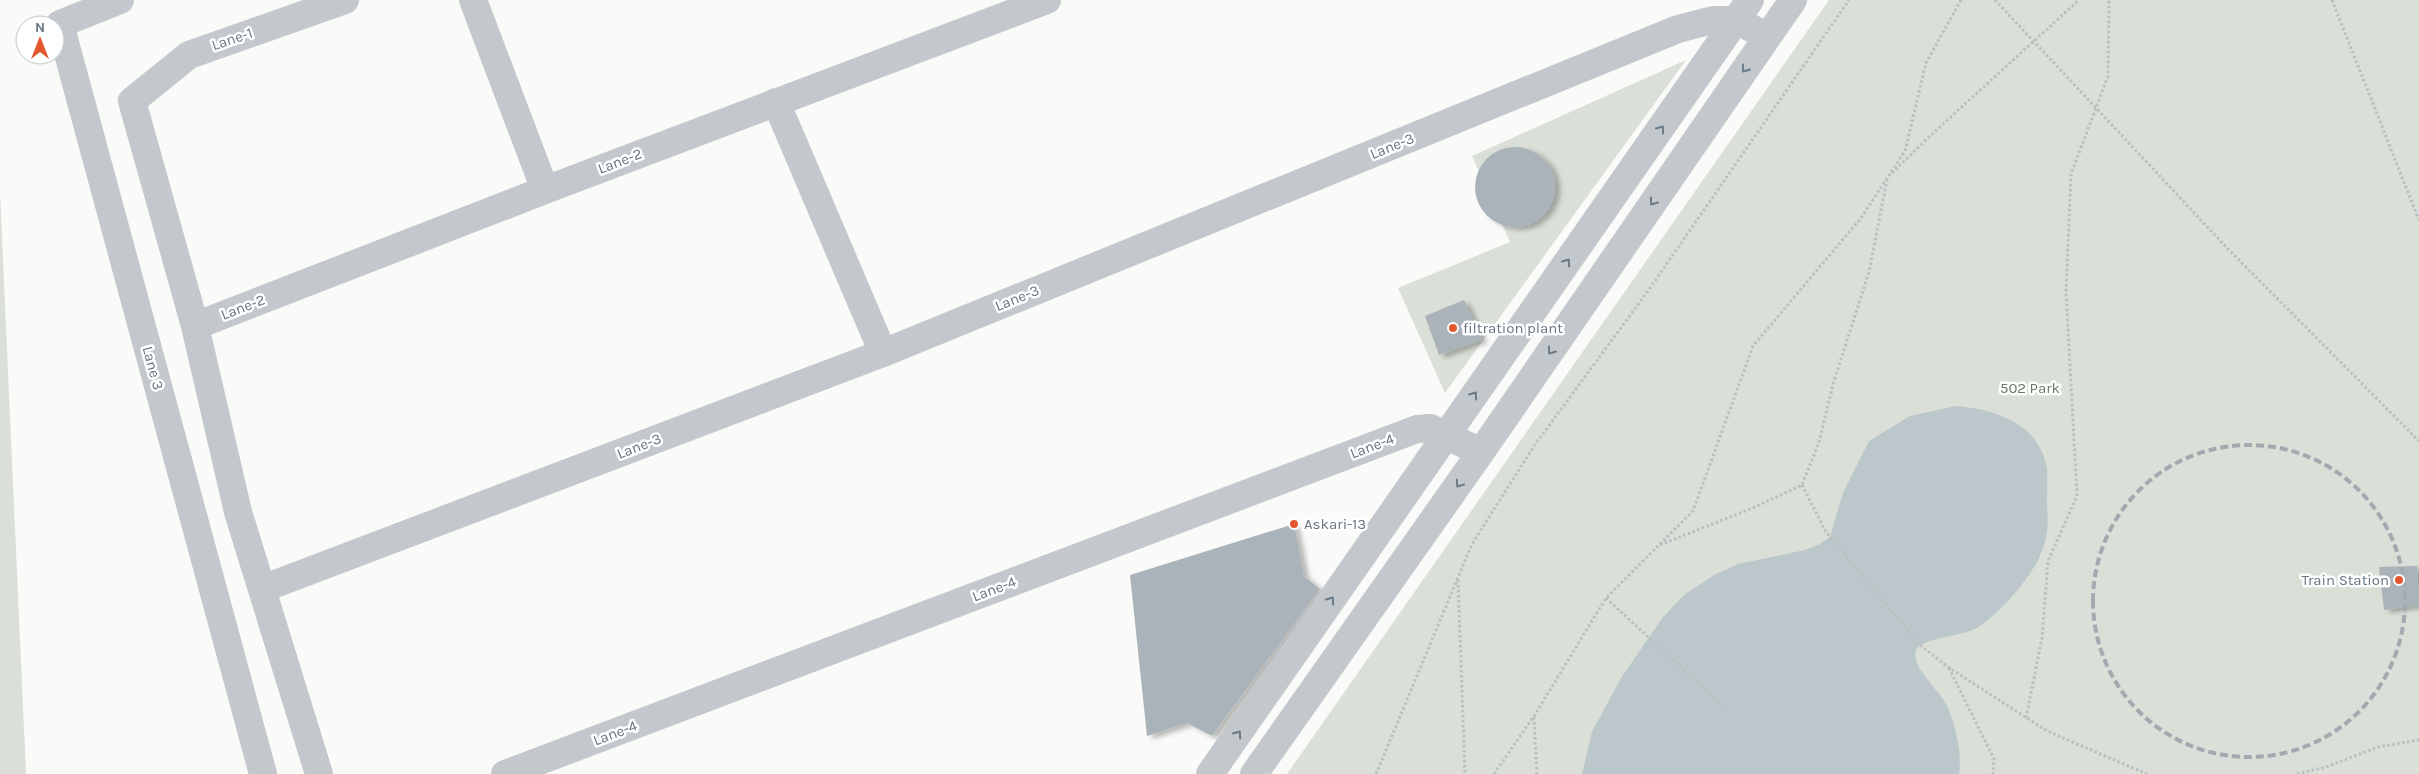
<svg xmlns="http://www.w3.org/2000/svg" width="2419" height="774" font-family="Karla,sans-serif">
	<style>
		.green { fill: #dadfd7 }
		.water { fill: #bbc7cb }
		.building { fill: #aab3b9; filter: url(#shadow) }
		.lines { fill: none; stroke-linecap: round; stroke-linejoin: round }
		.path { stroke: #bbbfc2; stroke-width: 3; stroke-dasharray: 2.5 2.5; stroke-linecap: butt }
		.minor { stroke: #c3c8cc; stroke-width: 28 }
		.rail { stroke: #a2aab0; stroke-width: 4; stroke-dasharray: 8 4; stroke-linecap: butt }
		.oneway { stroke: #6a7a87 }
		.poi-dot { fill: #e4572e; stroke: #fff; stroke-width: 2 }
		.labels { text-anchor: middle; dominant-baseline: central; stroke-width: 5; stroke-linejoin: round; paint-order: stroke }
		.street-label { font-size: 15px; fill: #657683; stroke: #fff }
		.poi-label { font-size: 15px; fill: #657683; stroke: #fff; text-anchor: start }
		.park-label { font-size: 15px; fill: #687a64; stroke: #fff }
	</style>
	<defs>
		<filter id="shadow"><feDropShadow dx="5.5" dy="3" stdDeviation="2.5" flood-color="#0004"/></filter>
	</defs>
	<rect width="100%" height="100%" fill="#fafaf8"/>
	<path class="green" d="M1829,0H2419V774H1287Z
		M1686,60L1445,393L1398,288L1510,242L1472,156Z
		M0,193L26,774H0Z"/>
	<path class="water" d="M1956,406C1995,409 2041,424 2047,470C2048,479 2047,488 2047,497C2047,509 2049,526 2046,538C2040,566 2016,594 1996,613C1990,618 1982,625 1975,629C1962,636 1921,638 1916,650C1910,667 1941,691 1948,708C1956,728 1962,753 1959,774H1582L1592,732L1621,678L1663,617L1684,595L1714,575L1738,564L1805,550L1820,544L1830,537L1843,493L1869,441L1910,416Z"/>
	<path class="building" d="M1475 187a40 40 0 1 1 80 0a40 40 0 1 1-80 0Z
		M1464,300L1482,340L1439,355L1425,316Z
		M1294,524L1304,576L1320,589L1212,736L1187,723L1147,736L1130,575Z
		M2417,566L2419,605L2384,610L2379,567Z"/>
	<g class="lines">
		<path class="path" d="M1995,0L2229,250L2419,441
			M2332,0L2419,220
			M1892,173L1931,135L2079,0
			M1802,485L1826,532L1920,645L1948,667L2047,731L2147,774
			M1660,545L1755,507L1802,485L1819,442L1834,381L1869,272L1887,180
			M1458,580L1465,774
			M1606,598L1725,708
			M1949,668L1994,759L1993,774
			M1534,717L1537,774
			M2026,718L2042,638L2048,561L2077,496L2066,291L2071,174L2108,76L2109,0
			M1376,774L1472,544L1534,446L1648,291L1849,0
			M1494,774L1534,716L1606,598L1693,511L1753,346L1861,218L1905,151L1926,63L1961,0
			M2297,774L2326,767L2378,747L2419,740"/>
		<path class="minor" d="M120,0L60,24L263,774
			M473,0L545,190
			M776,102L883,353
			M195,326L545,190L1047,0
			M262,589L883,353L1678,29L1713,20H1737L1767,37
			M319,774L238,512L195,326L132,101L189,55L345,0
			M505,774L1417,429L1430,428L1481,452
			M1210,774L1750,0
			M1254,774L1481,452L1793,0"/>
		<path class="rail" d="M2093 601a156 156 0 1 1 312 0a156 156 0 1 1-312 0Z"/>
	</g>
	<defs><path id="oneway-chevron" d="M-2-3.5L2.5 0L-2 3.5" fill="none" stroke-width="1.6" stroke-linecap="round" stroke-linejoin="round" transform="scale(1.25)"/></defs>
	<g class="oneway">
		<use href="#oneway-chevron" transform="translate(1745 69) rotate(125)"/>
		<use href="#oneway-chevron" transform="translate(1661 129) rotate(-55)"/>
		<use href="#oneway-chevron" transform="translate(1653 202) rotate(125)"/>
		<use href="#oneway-chevron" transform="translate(1567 262) rotate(-55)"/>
		<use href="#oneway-chevron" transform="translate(1551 351) rotate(125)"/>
		<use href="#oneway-chevron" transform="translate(1474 395) rotate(-55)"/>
		<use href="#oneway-chevron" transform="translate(1459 484) rotate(125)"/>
		<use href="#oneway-chevron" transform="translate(1331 600) rotate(-55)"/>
		<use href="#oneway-chevron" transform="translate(1238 734) rotate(-55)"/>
	</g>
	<g class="poi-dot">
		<circle cx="1453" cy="328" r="5"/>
		<circle cx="1294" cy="524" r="5"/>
		<circle cx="2399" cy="580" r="5"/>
	</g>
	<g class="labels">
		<g class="street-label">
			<text transform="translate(232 39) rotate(-19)">Lane-1</text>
			<text transform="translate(1392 146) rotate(-22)">Lane-3</text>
			<text transform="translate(620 161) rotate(-21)">Lane-2</text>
			<text transform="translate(1017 298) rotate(-22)">Lane-3</text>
			<text transform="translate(243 307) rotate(-21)">Lane-2</text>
			<text transform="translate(153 368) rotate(75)">Lane 3</text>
			<text transform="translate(639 446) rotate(-21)">Lane-3</text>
			<text transform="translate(1372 446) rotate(-21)">Lane-4</text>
			<text transform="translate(994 589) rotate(-21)">Lane-4</text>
			<text transform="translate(615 733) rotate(-21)">Lane-4</text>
		</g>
		<g class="poi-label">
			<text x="1463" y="328">filtration plant</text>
			<text x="1304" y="524">Askari-13</text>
			<text x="2389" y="580" text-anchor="end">Train Station</text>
		</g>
		<g class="park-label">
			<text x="2030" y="388">502 Park</text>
		</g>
	</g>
	<g transform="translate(40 40)"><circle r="24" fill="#ffffff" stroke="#c1c8cd"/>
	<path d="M0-4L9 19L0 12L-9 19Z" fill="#e4572e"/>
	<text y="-8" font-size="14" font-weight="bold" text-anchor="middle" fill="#657683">N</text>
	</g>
</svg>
